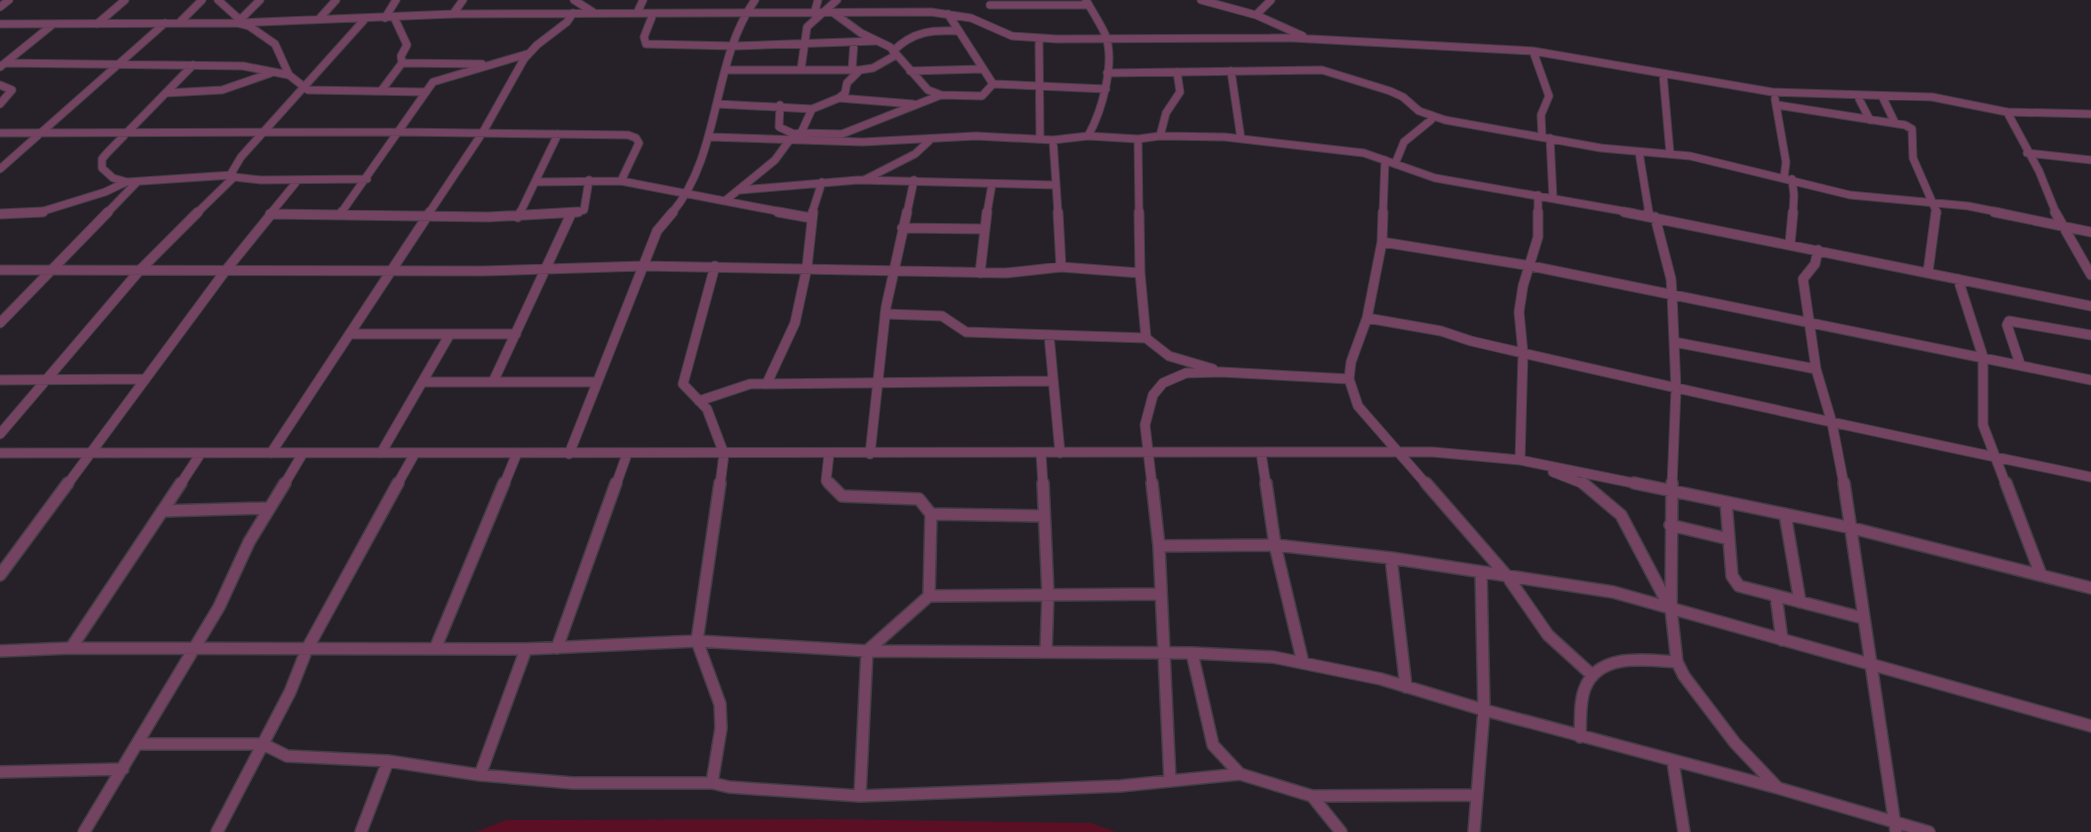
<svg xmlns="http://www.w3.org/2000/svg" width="2091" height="832" font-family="'Exo 2',sans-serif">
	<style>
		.green { fill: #5a0f24 }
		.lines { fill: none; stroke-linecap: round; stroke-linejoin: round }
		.minor-far2-casing { stroke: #433e45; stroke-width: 9 }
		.minor-far1-casing { stroke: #433e45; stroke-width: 11 }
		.minor-casing { stroke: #433e45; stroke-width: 14 }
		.minor-far2 { stroke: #734361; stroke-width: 7 }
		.minor-far1 { stroke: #734361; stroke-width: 9 }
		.minor { stroke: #734361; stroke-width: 11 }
	</style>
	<rect width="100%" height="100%" fill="#262128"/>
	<path class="green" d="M824,819L1091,823L1116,832H476L506,820Z"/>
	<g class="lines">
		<defs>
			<path id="minor-far2" d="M218,0L238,18L237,23L249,26L275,44L289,75L308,90L425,92
				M574,0L593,12
				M1086,0C1092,11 1100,23 1105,34C1116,62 1102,111 1088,136
				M1201,0L1256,15L1303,36
				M990,5H1089
				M0,7L9,0
				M637,13L643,0
				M453,14L463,0
				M653,14L644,37L646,44L735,46L876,41
				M814,14L818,0
				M835,14L861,33L890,47L928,90L941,95L982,96L993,84L948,14
				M1256,15L1271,0
				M385,18L396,0
				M319,19L336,0
				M179,23L202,0
				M237,23L260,0
				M0,24L237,23L453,14L931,12L971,18L1012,36L1057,39L1293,38L1533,51L1772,92L1932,97L2007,112L2091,114
				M97,24L125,0
				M1039,39L1040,138
				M893,51C914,31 931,30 959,31
				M1533,51L1549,96L1541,115L1542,136
				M6,63L243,66L289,75
				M402,63L482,64
				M193,65L107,153L102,159V168L113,178L127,182L232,175
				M0,67L52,25
				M801,69L807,27L837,0
				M726,70H860
				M852,70L854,42
				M910,71L983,69
				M1231,71L1241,139
				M1177,72L1180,92L1166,113L1160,136L1225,137L1364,153L1435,178L1634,213
				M1107,73L1322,70L1390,91L1403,97L1419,111L1445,120L1601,148L1690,156L1850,195L1968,206L2003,213
				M1663,74L1670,153
				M993,84L1106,89
				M0,85L12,90L0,104
				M381,91L402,63L401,56L407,45L394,17
				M166,93L222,90L271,73
				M1857,95L1870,120
				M1882,96L1895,123
				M839,98L913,104
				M1775,99L1786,162L1784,178
				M717,104L812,109
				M780,105L779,127L794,134
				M1777,105L1905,125L1912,129L1913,158L1937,213
				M2007,112L2039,171L2056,213
				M0,133L400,132L628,135L636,138L639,143L621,181
				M801,133L842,134L941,95
				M709,137L863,142L976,136L1053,140L1088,136L1138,139
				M1550,138L1553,198
				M1053,140L1058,213
				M1639,152L1649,213
				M2027,153L2091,160
				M1395,164L1404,142L1431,120V115
				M0,169L165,23
				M234,177L232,172L241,157L365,19
				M1792,179L1794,195L1793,213
				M864,180L915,154L929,141
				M536,182L621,181L787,213
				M741,190L858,180L1054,185
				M1538,195V213
				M726,200L775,160L794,134L801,133L812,109L839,98L845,93L847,83L860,70L873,68L896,55
				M37,213L105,192L126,182
				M107,213L137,182
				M197,213L234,177L261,180L367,179
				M271,213L298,180
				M341,213L433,82L527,54
				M429,213L483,132L524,59L537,45L567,22L573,13
				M520,213L558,134
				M571,213L584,210L589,180
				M672,213C722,153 711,62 755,0
				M812,213L822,182
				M907,213L914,180
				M987,213L992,184
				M1139,213L1138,139L1160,136
				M1383,213L1385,160"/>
			<path id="minor-far1" d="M778,212L811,218
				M1058,212L1061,267
				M1139,212L1140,273L1146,338L1169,356L1213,369
				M1383,212L1382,242L1367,318L1351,362L1349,379L1358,406L1427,485
				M1624,212L2091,306
				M1648,212L1649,216
				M1994,212L2091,232
				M2055,212L2091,275
				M0,214L43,212
				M270,214L488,217L578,212
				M340,215L342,212
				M518,217L521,212
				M1655,217L1671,279L1672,294L1676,389L1672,485
				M902,228L984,229
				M1382,242L1531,266L2091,380
				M1790,244L1793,212
				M1818,250L1815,264L1803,279L1816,369L1832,423L1844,485
				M715,266L683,384L707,409L724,454L720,485
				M0,270L482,271L644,266L1006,273L1061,267L1140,273
				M1928,272L1936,212
				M980,273L987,212
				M1958,279L1983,357V425L2006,485
				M885,314L942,316L966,332L1146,338
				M1367,318L1441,331L1471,341C1677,389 1884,434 2091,477
				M0,323L108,212
				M350,334H516
				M1049,335L1060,453
				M1674,342L1816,369
				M2020,364L2007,325L2009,321L2091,335
				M0,380L145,379
				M424,382H596
				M493,382L571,214
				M767,383L795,323L807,267L813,212
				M699,401L750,384L1053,381
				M0,434L140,270L198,212
				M0,453L1433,452L1520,460L1643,485
				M271,453L430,212
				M381,453L450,334
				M1041,453L1043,485
				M1261,453L1266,485
				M569,454L657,231L673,212
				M829,454L826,481L830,485
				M870,454L886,307L907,212
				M1520,460L1523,353L1519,312L1523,286L1538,237V212
				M1553,472L1586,485
				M67,485L226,270L273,212
				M180,485L201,453
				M284,485L303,453
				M397,485L415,453
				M504,485L517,453
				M616,485L627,454
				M1152,485L1145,425L1153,395L1163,383L1186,373L1221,372L1349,379"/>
			<path id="minor" d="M829,483L842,496L919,499L931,514L1043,516
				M1043,483L1048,594L1046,652
				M1152,483L1159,546L1170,781
				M1266,483L1275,545L1303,663
				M1426,483L1507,576L1548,635L1592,675
				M1583,483L1621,515L1669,606
				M1634,483L1852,528L2091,588
				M1672,483L1671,609L1677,662L1684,676L1735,743L1777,787
				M1844,483L1896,832
				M2006,483L2041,575
				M1726,502L1732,576L1739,586L1863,618
				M162,511L269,508
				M1785,514L1800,602
				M1670,525L1729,539
				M1159,546L1275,545L1391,558L1613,592L2091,726
				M1391,558L1406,687
				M0,575L68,483
				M929,596L931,514
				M1776,596L1782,640
				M71,648L181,483
				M557,648L616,483
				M435,649L504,483
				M0,651L71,648L526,649L697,641L867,651L929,596L1161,594
				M1192,653L1213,745L1240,774L1312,796L1341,832
				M1580,737C1581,722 1579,703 1585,688C1599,652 1646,660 1677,662
				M138,744H263L287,756L388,761L480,775L573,783H712L729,787L860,796L1120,786L1240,774
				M1673,762L1684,832
				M0,772L123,769
				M480,775L526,649
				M712,783L721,728L720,704L697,641L720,483
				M860,796L867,651L1192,653L1273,657L1381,679L1484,710L1778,788L1929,832
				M1312,796L1477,795
				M84,832L219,607L249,542L285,483
				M217,832L290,692L307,649L398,483
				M361,832L388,761
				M1474,832L1484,710L1481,572"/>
		</defs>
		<use href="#minor-far2" class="minor-far2-casing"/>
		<use href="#minor-far1" class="minor-far1-casing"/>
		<use href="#minor" class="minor-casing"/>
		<use href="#minor-far2" class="minor-far2"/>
		<use href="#minor-far1" class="minor-far1"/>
		<use href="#minor" class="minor"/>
	</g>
</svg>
